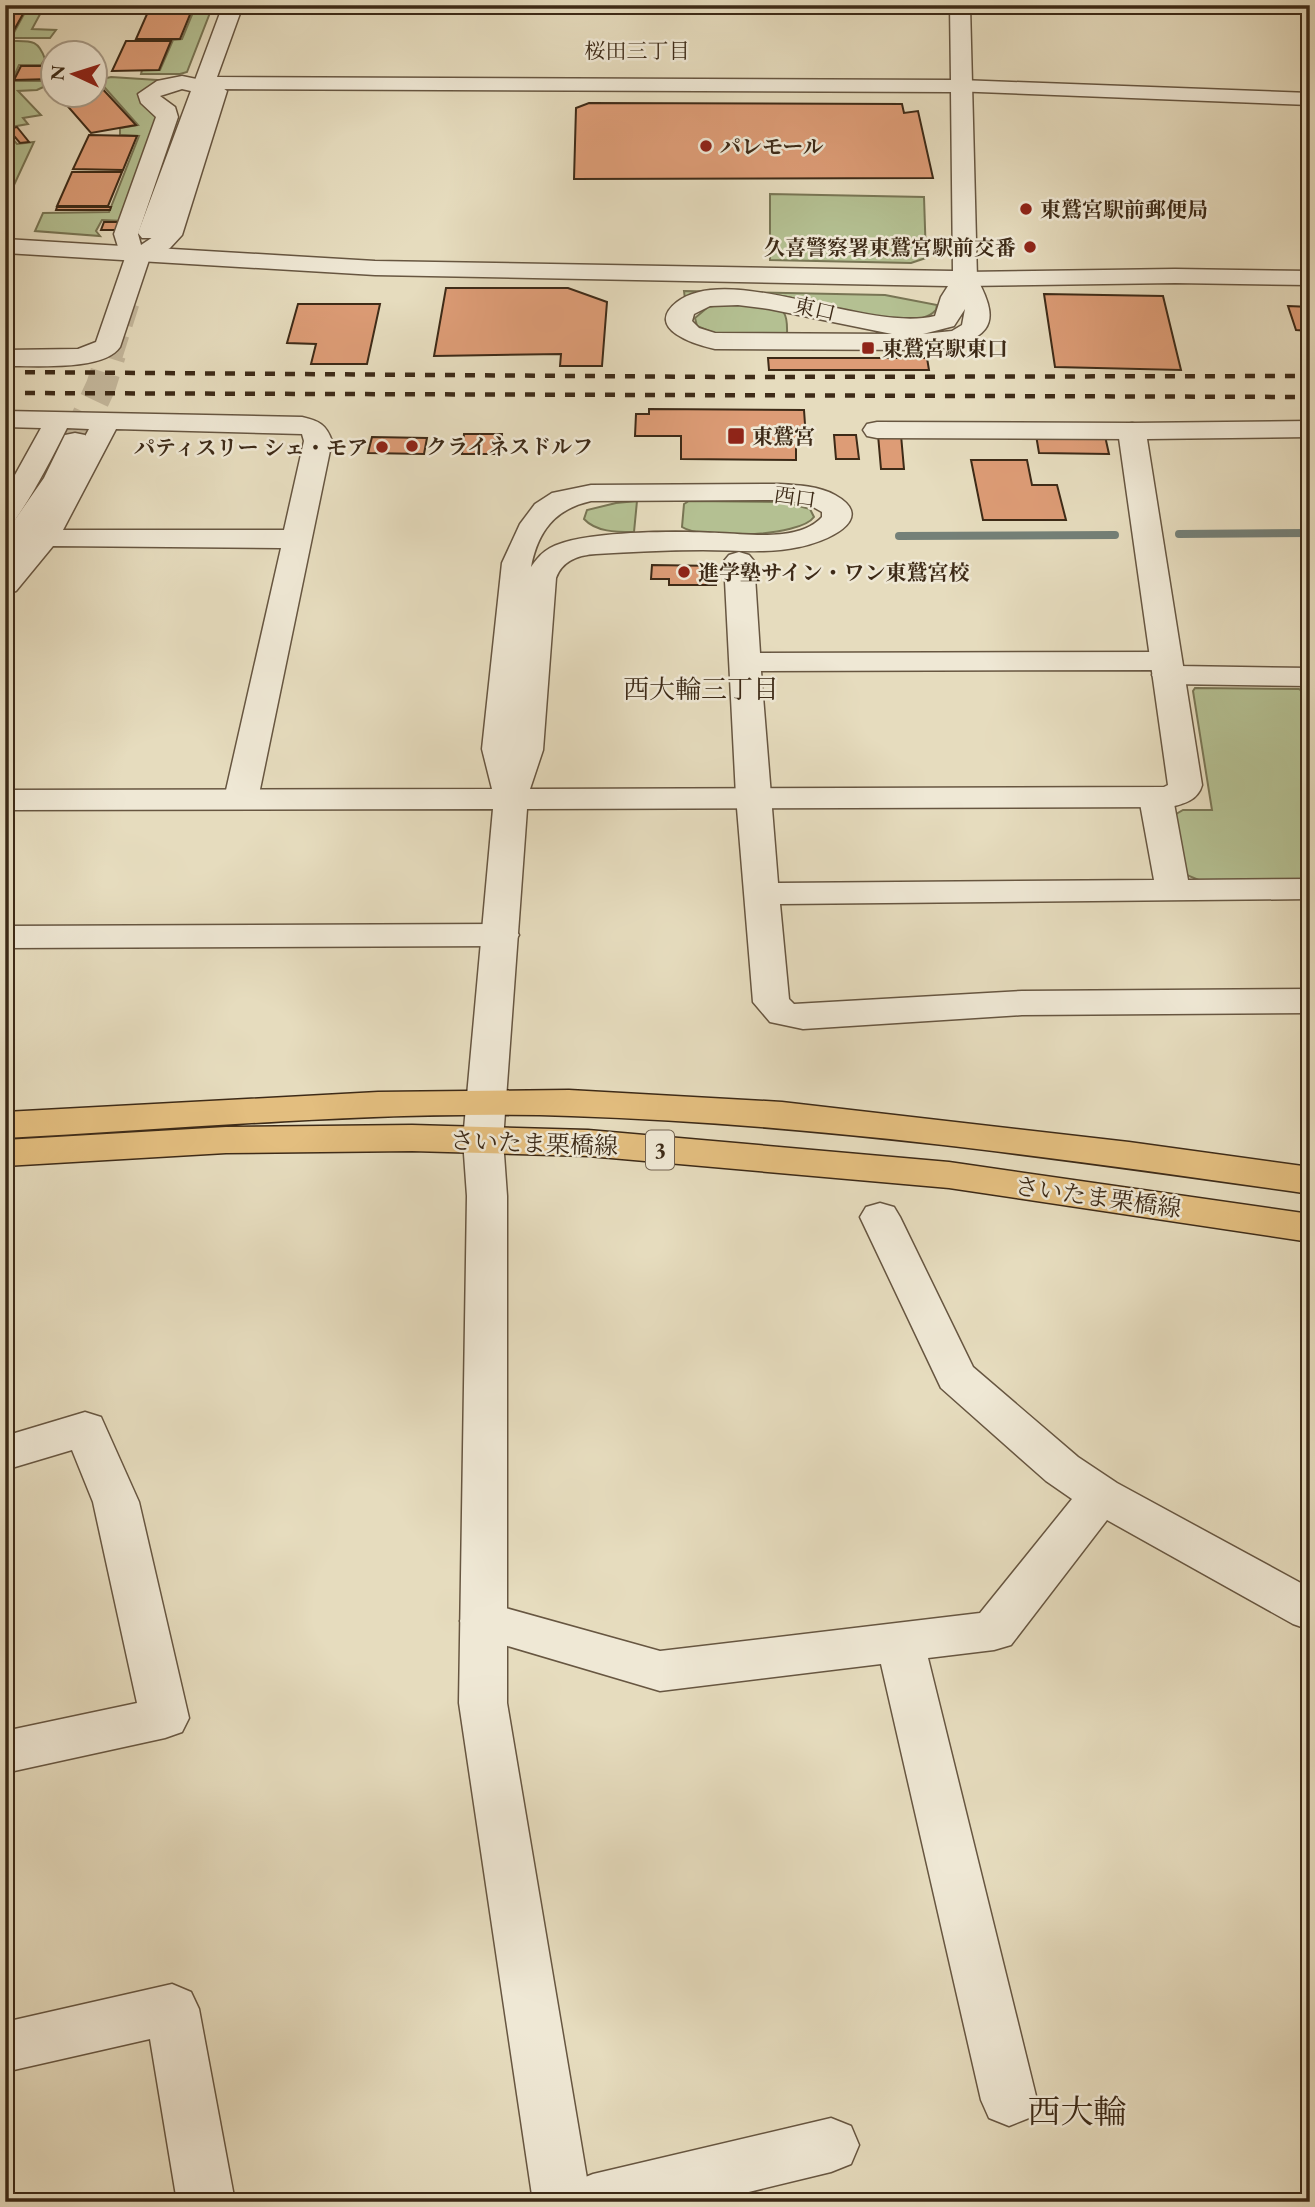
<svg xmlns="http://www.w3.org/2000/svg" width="1315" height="2207" font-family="'EB Garamond','Noto Serif JP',serif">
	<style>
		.green { fill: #b4c092; stroke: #787554; stroke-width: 2 }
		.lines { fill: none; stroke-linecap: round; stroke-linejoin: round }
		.stream { stroke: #748078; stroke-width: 8 }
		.building { fill: #dd9c76; stroke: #3d2a17; stroke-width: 2 }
		.tertiary-tunnel-far1 { stroke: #c4b89d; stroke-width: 23; stroke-dasharray: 23 11; stroke-linecap: butt }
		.tertiary-tunnel { stroke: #c4b89d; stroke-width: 30; stroke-dasharray: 30 15; stroke-linecap: butt }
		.minor-casing { stroke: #675641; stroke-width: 3 }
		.tertiary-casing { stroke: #675641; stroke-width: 3 }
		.primary-casing { stroke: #3d2a17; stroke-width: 3 }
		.minor { fill: #efe8d5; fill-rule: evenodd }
		.tertiary { fill: #efe8d5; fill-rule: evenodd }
		.primary { fill: #e3be7f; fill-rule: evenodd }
		.rail { stroke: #3d2a17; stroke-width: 4.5; stroke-dasharray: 10 10; stroke-linecap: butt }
		.poi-dot { fill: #8f2418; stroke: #efe8d5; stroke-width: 2.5 }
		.labels { text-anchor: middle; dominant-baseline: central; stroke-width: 5; stroke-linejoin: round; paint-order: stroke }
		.far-neighbourhood-label { font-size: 21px; fill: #3d2a17; stroke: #efe8d5 }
		.far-poi-label { font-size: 21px; font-weight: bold; fill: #3d2a17; stroke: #efe8d5; text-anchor: start }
		.far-street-label { font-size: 21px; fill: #3d2a17; stroke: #efe8d5 }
		.shield { fill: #efe8d5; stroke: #726350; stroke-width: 2 }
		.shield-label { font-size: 23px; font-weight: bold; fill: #3d2a17 }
		.street-label { font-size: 24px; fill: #3d2a17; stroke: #efe8d5 }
		.neighbourhood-label { font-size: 26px; fill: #3d2a17; stroke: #efe8d5 }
		.near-quarter-label { font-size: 33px; fill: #3d2a17; stroke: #efe8d5 }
	</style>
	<rect width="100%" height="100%" fill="#e6dcbe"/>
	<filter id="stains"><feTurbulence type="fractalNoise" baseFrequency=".00286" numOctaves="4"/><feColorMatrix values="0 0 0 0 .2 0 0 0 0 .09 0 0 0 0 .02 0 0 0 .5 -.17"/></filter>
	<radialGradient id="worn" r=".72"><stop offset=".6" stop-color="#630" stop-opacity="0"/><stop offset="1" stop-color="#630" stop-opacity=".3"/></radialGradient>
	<path class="green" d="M29,5H45L32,29L56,30L50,38H11Z
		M196,5H213L187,72L180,74H141L142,70H160L173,40L182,39Z
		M11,41C31,41 38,39 45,59L41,65H19L12,81H52V83L37,90L18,91L41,115L23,118L28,124L5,128V53Z
		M111,77L173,81L150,87L162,116L124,221L102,220L96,231L100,236L35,231L43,213L109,212L139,136L120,135V128L138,125L98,80Z
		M5,130L17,144L34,142L7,200Z
		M770,194L924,197L926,258L911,263L770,260Z
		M684,291L885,295L937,305L936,310C910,339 812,298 775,295C745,292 714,292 685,299Z
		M725,304C737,305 778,302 784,313C788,319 787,329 787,336H721L697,326L695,318L708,307Z
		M637,501L634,532C616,532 596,532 584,519L587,510L616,503Z
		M689,501L784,502L810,509L814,517C800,537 702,540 682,527L684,504Z
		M1195,688L1299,689L1305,692L1310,699V880L1201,881L1182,873L1171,817L1183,810H1212L1193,691Z"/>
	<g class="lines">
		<path class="stream" d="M1179,534L1310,533
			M899,536L1115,535"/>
	</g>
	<path class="building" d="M5,5H28L9,39H5Z
		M151,5H194L180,39H136Z
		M126,41H171L159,70L112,71Z
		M21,66H52V79L14,80Z
		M98,84L136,125L91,133L57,94H94V85Z
		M589,103L902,104L904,113L918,111L933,178L574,179L576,108Z
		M17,127L29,142L20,143L8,129Z
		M89,135L137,136L123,170L73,169Z
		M72,172H122L108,206H57Z
		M57,207H111L110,210H56Z
		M104,222H122L119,230H101Z
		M446,288H568L607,302L602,366H560L561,354L434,356Z
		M1044,294L1163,296L1181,370L1055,367Z
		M298,304H380L367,364H311L316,344L287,343Z
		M1288,306L1310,307V331L1296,330Z
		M768,358H927L929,370H769Z
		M649,409L804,410L806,439H796V460L681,459V436H635L636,414H649Z
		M464,434H502L500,454H462Z
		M834,435H856L859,459H836Z
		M878,435H901L904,469H881Z
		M1036,435L1105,436L1109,454L1039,453Z
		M372,437L427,438L424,454L368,453Z
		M971,460H1027L1032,485H1057L1066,520H983Z
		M652,565L717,566L716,585H669V579H651Z"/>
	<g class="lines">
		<path class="tertiary-tunnel-far1" d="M111,356L128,303"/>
		<path class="tertiary-tunnel" d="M75,441L101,386L111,354"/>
		<defs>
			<path id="minor" d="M182,76L216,83L227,91L182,235L170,248L149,260L120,347C103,372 33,365 5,366V350L78,349L96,342L125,258L119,250L114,234L156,117L141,103L138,94L157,81ZM182,89L204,94L159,233L141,245L138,234L178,117L175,107L160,96Z
				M960,80L1310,93V105L952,91L949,86L952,81Z
				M1175,269L1310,271V285L1175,283L965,286L956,284L953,279L956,274L965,272Z
				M5,411L302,417C319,421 326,424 332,441L258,799L253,806L241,809L229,806L224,799L281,548L53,546L16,591L5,594V566L33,533L89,429L67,428C51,460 35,491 15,520L5,522V493L41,428L5,427ZM116,429L302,434L304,441L284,530H63Z
				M877,422L1132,423L1142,425L1146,431L1142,437L1132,439L877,438L867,436L863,430L867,424Z
				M739,552L749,555L754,561L760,653L1166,652L1177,654L1182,661L1178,666L1310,668V686L1168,684L1157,682L1152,675L1156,670L761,671L778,883L1154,880L1139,798L1144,791L1156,788L1168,791L1173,798L1188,880L1310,879V899L780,904L789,999L794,1004L1022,991L1310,989V1013L1022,1015L803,1029L770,1022L753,1002L736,796L724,561L729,555Z
				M501,924L514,927L519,935L514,943L501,946L5,948V926Z
				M880,1203L894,1207L900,1217L973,1367L1078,1457L1117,1483L1310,1588V1630L1293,1624L1107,1520L1011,1645L994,1650L928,1658L1037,2100L1029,2118L1009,2126L989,2118L981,2100L881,1664L660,1691L467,1634L460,1621L467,1608L484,1602L660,1651L980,1613L1072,1499L1046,1481L941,1388L860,1217L866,1207Z
				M85,1412L101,1417L139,1502L189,1718L182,1732L165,1738L5,1773V1731L137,1703L93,1502L72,1450L5,1470V1436Z
				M172,1984L191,1992L199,2009L235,2202H177L150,2039L5,2072V2022Z
				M831,2118L851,2126L859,2145L851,2164L831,2172L708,2202H565L573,2182L593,2174Z"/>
			<path id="tertiary" d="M223,5H243L217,77L951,80L950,5H970L977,279C1005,329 984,339 937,350L715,349C696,345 643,329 677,302C730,261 866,333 935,316L941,297L948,286L375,275L5,253V239L375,261L953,271L951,92L213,89L162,233L158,238H142L138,233ZM738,305L769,309L892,334L715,333L699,328L692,321L694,314L710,306ZM965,309L962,325L952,331L923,334L954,326Z
				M1310,421V437L1147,439L1202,785C1198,800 1184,804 1170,807L527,809L503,1140L507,1196V1703L591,2202H533L459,1703L467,1196L463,1140L493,809L5,810V790L492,789L482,749L502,563L520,524L535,504L552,493L591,485L778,484C797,485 819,486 835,495C880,520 822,543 799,547C767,554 735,550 703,550C667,550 631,552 596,554C578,555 562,561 556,578L543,750L530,789L1164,787L1168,785L1118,431L1122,425L1132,423ZM778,500L806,503L822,512V517C799,542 750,534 719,533C680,531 582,530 550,548C541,553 537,559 531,567C538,531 555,509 591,501Z
				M75,433L85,435L89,441L72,478L15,562L5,565V534L44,478L65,435Z"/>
			<path id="primary" d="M569,1090L782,1102L1129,1142L1310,1167V1194C1065,1159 818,1124 571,1116C383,1110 193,1128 5,1138V1112L378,1092Z
				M412,1125L588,1130L949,1162L1310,1214V1242L949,1188L588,1156L412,1151L226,1153L5,1166V1140L226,1127Z"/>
		</defs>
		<use href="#minor" class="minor-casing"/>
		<use href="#tertiary" class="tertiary-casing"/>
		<use href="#primary" class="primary-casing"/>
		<use href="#minor" class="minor"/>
		<use href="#tertiary" class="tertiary"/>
		<use href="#primary" class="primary"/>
		<path class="rail" d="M5,372L727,377L1310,376
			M5,393L1310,397"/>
	</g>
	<g class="poi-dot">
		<circle cx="706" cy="146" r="7"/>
		<circle cx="1026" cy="209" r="7"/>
		<circle cx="1030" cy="247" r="7"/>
		<rect x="861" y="341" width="14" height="14" rx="3.5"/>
		<rect x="727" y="427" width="18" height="18" rx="3.5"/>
		<circle cx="412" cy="446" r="7"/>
		<circle cx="382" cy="447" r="7"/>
		<circle cx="684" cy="572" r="7"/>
	</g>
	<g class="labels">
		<g class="far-neighbourhood-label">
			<text x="637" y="50">桜田三丁目</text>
		</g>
		<g class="far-poi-label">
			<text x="720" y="146">パレモール</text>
			<text x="1040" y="209">東鷲宮駅前郵便局</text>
			<text x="1016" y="247" text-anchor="end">久喜警察署東鷲宮駅前交番</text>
			<text x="882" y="348">東鷲宮駅東口</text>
			<text x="752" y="436">東鷲宮</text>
			<text x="426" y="446">クライネスドルフ</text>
			<text x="368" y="447" text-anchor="end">パティスリー シェ・モア</text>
			<text x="698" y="572">進学塾サイン・ワン東鷲宮校</text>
		</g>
		<g class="far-street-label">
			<text transform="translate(815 309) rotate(13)">東口</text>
			<text transform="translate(795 497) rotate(8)">西口</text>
		</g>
		<rect class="shield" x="646" y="1130.5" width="28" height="39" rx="5"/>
		<g class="shield-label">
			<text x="660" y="1150">3</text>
		</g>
		<g class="street-label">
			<text transform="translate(534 1143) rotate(2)">さいたま栗橋線</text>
			<text transform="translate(1098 1197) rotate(8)">さいたま栗橋線</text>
		</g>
		<g class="neighbourhood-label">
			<text x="701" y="689">西大輪三丁目</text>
		</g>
		<g class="near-quarter-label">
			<text x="1077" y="2111">西大輪</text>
		</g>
	</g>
	<rect width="1315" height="2207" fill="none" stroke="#e6dcbe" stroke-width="28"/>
	<rect x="7" y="7" width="1301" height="2193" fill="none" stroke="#3d2a17" stroke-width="3.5"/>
	<rect x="14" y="14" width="1287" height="2179" fill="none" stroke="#3d2a17" stroke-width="2"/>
	<g transform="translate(74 74) rotate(274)"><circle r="33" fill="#efe8d5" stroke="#a89c89" stroke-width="2"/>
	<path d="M0-5L12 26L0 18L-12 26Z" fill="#8f2418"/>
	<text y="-10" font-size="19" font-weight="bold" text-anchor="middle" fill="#3d2a17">N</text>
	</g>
	<rect width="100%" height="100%" filter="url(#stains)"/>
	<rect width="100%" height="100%" fill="url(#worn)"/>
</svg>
